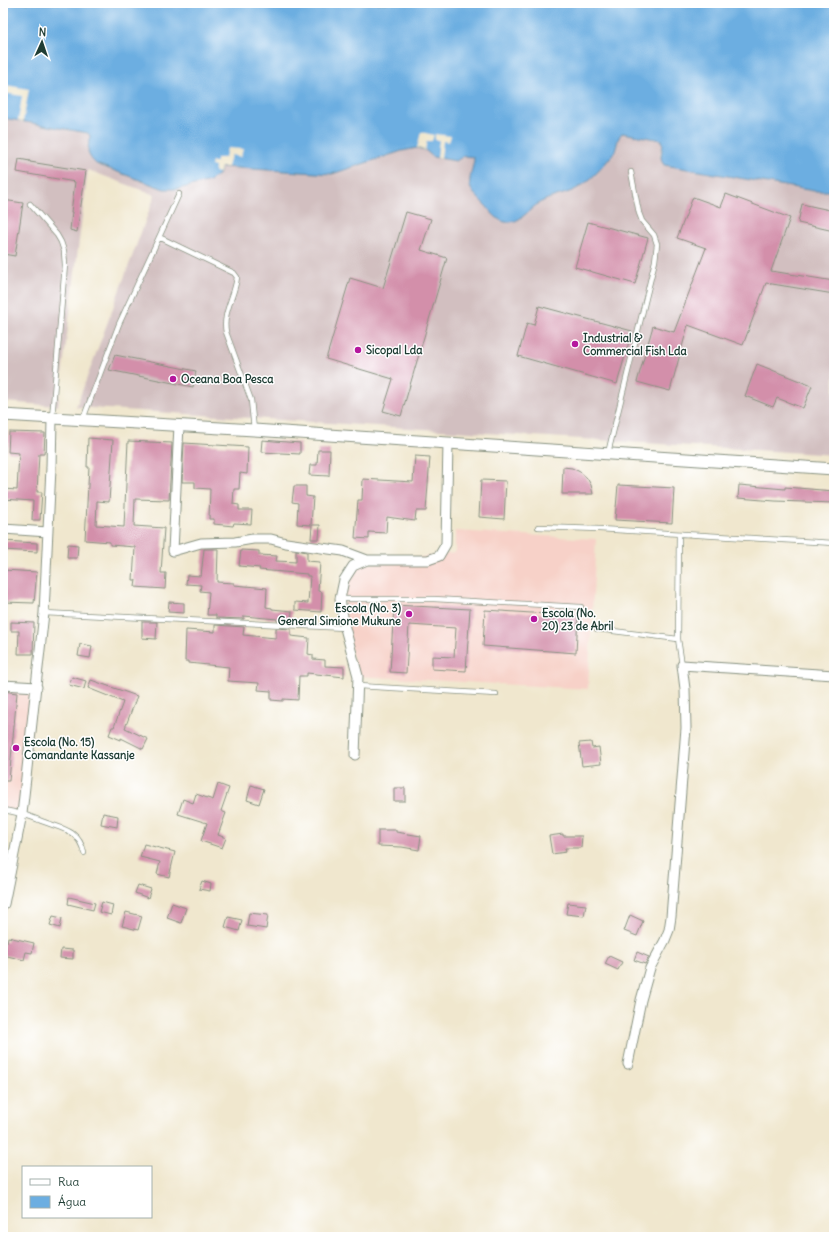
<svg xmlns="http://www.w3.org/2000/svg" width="837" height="1240" font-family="Delius,sans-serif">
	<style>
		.built { fill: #f7d1c8 }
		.industrial { fill: #d2bfc0 }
		.water { fill: #6caee1; stroke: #46768a }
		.pier { fill: #f0e7ce }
		.building { fill: #d38faa }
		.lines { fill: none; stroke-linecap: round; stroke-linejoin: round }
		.service-casing { stroke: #889281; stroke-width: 6 }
		.minor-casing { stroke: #889281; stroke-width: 11 }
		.tertiary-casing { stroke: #889281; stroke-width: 13 }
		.service { stroke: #fff; stroke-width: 4.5 }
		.minor { stroke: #fff; stroke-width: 9 }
		.tertiary { stroke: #fff; stroke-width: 11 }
		.poi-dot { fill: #b5179e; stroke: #fff; stroke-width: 1.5 }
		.labels { text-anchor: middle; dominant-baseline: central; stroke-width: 3; stroke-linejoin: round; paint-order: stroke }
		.poi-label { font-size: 11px; font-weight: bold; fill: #1f3d34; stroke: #fff; text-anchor: start }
	</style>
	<rect width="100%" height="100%" fill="#fff"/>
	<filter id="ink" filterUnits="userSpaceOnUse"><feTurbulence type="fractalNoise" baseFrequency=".025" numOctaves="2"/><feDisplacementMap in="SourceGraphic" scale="8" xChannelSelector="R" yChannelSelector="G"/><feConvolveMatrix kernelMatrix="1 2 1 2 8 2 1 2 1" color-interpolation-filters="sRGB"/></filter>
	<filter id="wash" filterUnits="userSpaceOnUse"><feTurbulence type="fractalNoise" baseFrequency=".012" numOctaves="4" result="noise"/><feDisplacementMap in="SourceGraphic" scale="16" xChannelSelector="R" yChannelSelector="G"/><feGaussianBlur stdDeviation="0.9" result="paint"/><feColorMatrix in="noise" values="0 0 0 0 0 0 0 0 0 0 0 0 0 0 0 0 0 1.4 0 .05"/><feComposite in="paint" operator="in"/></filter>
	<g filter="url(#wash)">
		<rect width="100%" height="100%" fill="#f0e7ce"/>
		<path class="built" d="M455,531L596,539L588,689L358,676L345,628L344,580L353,566L455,553Z
			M3,685L37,687L22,814L3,810Z"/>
		<path class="industrial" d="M3,118L88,133L90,136L88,152L96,164L164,189H178L210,181L220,173L221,167L332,174L402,151L417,148L425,150L433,157L456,161L464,156L473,157L474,160L469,185L525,215L534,206L542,201L574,190L588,181L614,153L617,145L619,136L622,133L662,140L663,144L660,155L814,191H834V455L76,407L155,195L88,170L58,406L3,402Z"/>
		<path class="water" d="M3,3H834V191H814L664,165C657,155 665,150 662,140L622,133C616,139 618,148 613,154C602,168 588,184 572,191C562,195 550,197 541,202C528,209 521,224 505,222C498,221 491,212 487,207C465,185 468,189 474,160L473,157L464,156L456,161L433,157L425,150L417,148L402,151L332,174L221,167L220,173L210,181L178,189H164L96,164C85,153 88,150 90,136L88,133L3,118Z"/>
		<path class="pier" d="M5,85L29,89L23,122L18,121L22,96L4,93Z
			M421,132L434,135L432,141H427L425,150L417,148Z
			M435,134L451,136L449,142L443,141L441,159L437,158L439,140H435Z
			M227,148L243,149L241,157L231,155L228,167H221L220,173L214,172L215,167L211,166L212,162H216V158H225Z"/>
		<g id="blocks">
			<path class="building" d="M19,159L30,161V162L86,171L77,232L70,230L72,212H71L75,182L17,172Z
				M726,194L790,218L771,271L834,281V294L766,283L743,345L688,325L670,391L637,382L653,326L674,332L706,248L677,238L693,197L721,207Z
				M3,200L23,203L15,256L3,254Z
				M802,204L834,211V231L798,223Z
				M406,212L431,219L421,250L447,258L401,416L383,411L393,379L326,359L350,278L383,288Z
				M588,222L648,238L635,284L575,267Z
				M539,306L632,331L617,384L518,356L527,323L534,325Z
				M115,355L196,371L193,387L109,370Z
				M757,364L812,386L803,408L777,398L773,407L745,396Z
				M9,432L45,433L44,454H39L37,492H42L40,520H32L33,501L3,499V489L17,490L19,453L8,452Z
				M88,438L113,440L109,502L97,501L96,525L124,527L128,441L172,443L169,500L135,499L134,526L164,528L161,573H166L165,589L135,587L136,580H133L135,547L110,545V542L85,540L89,467H87Z
				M262,440L300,443V454L261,452Z
				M184,443L248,447L247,474L240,473L239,489H234L233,504L239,505V510H252L251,524L234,523L233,526L214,524V519H209L210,489L195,488V482H182Z
				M318,450H330L329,476L309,475L310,465H317Z
				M415,456L430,457L426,511H416L415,521L387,517L386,533L369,532V539L355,538L358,500H362L363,479L413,482Z
				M563,467L572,468L580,472L587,478L591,485L593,494H562Z
				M481,480L506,481L504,519L479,517Z
				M618,485L674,488L672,523L615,520Z
				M739,485L785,489V487L834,491V503L775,501L738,498Z
				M294,486H306V496L313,497L311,525L297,524L298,503L292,502Z
				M312,525H320L319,539H311Z
				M3,541L37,543V552L3,550Z
				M68,544L78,545L77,558H67Z
				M204,549H218L217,582L234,583V585L267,588L266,607L272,608V609L292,611L291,622L277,621V619L244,616V619L216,618V615H207L209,592L200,591L201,585L186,584L187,575L201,576Z
				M241,550L259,551V555L277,556L276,561L296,562V550L307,552V561L320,562L318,591L322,592L321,612L295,610V602L308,603L310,576H307V574L259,570L260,568L239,566Z
				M3,570L37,572L34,603L3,602Z
				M169,602L184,603V613L168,612Z
				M394,605L470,609L466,671L432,669V656L454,657L456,628L409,625L406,673L390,672Z
				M485,610L578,616L576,653L483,646Z
				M11,622L34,623L33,654H18L19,631H11Z
				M142,622H157L156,639L142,638Z
				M215,625L244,627L243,635L276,638V628L291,629V636L309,638L308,654L313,655V659L325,660V666L344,667V677L307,673V676H299L298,700L283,699V701L271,700V691L258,690L259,683L228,681L229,667L188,663V661H185L186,630L215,632Z
				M80,644L92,646L90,658L78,656Z
				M72,677L86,681L84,689L69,685Z
				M91,680L137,696L125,728L148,739L143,749L121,738V740L109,735L112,727H114L123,702L88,688Z
				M3,691L17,693L9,781H3Z
				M591,742L592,748L599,747L601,764L582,766L579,743Z
				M218,784L229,788L221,811L226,813L218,835L226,838L222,848L201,841L207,823L178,814L183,799L193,803L196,794L213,800Z
				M251,785L264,789L259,804L247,800Z
				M394,788H405V801H394Z
				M103,813L118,816L117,827L101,824Z
				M378,830H396V832L421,836L419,850L402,847L378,846Z
				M563,834V836H582L581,848H565L566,852L552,854L549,836Z
				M144,844L175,852L169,877L157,874L160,862L140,857Z
				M202,881L211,884L210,891L199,889Z
				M138,885L151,889L148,898L135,893Z
				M69,897L95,903L93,910L68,904Z
				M102,902L113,905L111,915L99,912Z
				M172,903L186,908L181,923L167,918Z
				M568,903L586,905L584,916L566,914Z
				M126,912L142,916L138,930L122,926Z
				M249,913L268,915L266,929L247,926Z
				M630,915L643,921L637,936L624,931Z
				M53,916L62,918L60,928L50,925Z
				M228,917L242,920L239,931L225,927Z
				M8,937L34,943L32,953L26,952L24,960L3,955V941L7,942Z
				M61,949L73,950V959L60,958Z
				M637,952L649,957L645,964L634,960Z
				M609,956L622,962L618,970L605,964Z"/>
		</g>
	</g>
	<g filter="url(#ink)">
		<use href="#blocks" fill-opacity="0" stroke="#889281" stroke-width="1"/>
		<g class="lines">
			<defs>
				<path id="service" d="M30,204L57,235L61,242L64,251L65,265L52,418
					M159,237L234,273L237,277C235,296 222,313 226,332L251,400L254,430
					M83,419L119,324L179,194
					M608,453L655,261L657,244L654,235L642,221L639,213L631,172
					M538,527L599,529L834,543
					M679,534L678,639L682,665
					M340,599H434L581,607
					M44,613L345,628
					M597,629L678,639
					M358,686L496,694
					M3,810C9,811 15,812 21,814C27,815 33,818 39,820C58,828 79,828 84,853"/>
				<path id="minor" d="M179,425L173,551L201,543L235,542L253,539H271L286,543L343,551L367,560
					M3,529L48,532
					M3,685L37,687
					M355,755L358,676L345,628L340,599L344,580L353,566L367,560H428L439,556L446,544L448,443
					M4,904L22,814L44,613L51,468L52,419
					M628,1064L641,1000L650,968L665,940L669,930L671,917L686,728L685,689L682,665L834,675"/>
				<path id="tertiary" d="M3,415L254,430L834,469"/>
			</defs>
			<use href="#service" class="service-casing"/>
			<use href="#minor" class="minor-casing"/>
			<use href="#tertiary" class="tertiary-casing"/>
			<use href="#service" class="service"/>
			<use href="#minor" class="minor"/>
			<use href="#tertiary" class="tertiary"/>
		</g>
	</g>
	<g class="poi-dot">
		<circle cx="575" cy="344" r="4"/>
		<circle cx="358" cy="350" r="4"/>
		<circle cx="173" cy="379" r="4"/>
		<circle cx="409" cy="614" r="4"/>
		<circle cx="534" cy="619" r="4"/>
		<circle cx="16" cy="748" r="4"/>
	</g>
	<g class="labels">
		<g class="poi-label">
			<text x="583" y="338">Industrial &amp;<tspan x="583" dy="13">Commercial Fish Lda</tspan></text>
			<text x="366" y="350">Sicopal Lda</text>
			<text x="181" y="379">Oceana Boa Pesca</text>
			<text x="401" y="608" text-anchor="end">Escola (No. 3)<tspan x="401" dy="13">General Simione Mukune</tspan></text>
			<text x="542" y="613">Escola (No.<tspan x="542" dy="13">20) 23 de Abril</tspan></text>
			<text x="24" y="742">Escola (No. 15)<tspan x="24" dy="13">Comandante Kassanje</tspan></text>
		</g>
	</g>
	<rect width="837" height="1240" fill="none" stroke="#fff" stroke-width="16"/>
	<rect x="22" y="1166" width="130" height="52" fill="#ffffff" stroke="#a5b1ae"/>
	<rect x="30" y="1179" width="20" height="6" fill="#ffffff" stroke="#a5b1ae"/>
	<text x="58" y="1186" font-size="12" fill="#1f3d34">Rua</text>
	<rect x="30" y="1196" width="20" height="12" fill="#6caee1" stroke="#a5b1ae"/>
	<text x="58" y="1206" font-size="12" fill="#1f3d34">Água</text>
	<g transform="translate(42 42) rotate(3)" stroke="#ffffff" stroke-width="3" paint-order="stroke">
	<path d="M0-3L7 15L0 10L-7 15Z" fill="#1f3d34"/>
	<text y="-6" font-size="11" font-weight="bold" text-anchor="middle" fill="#1f3d34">N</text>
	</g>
</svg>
